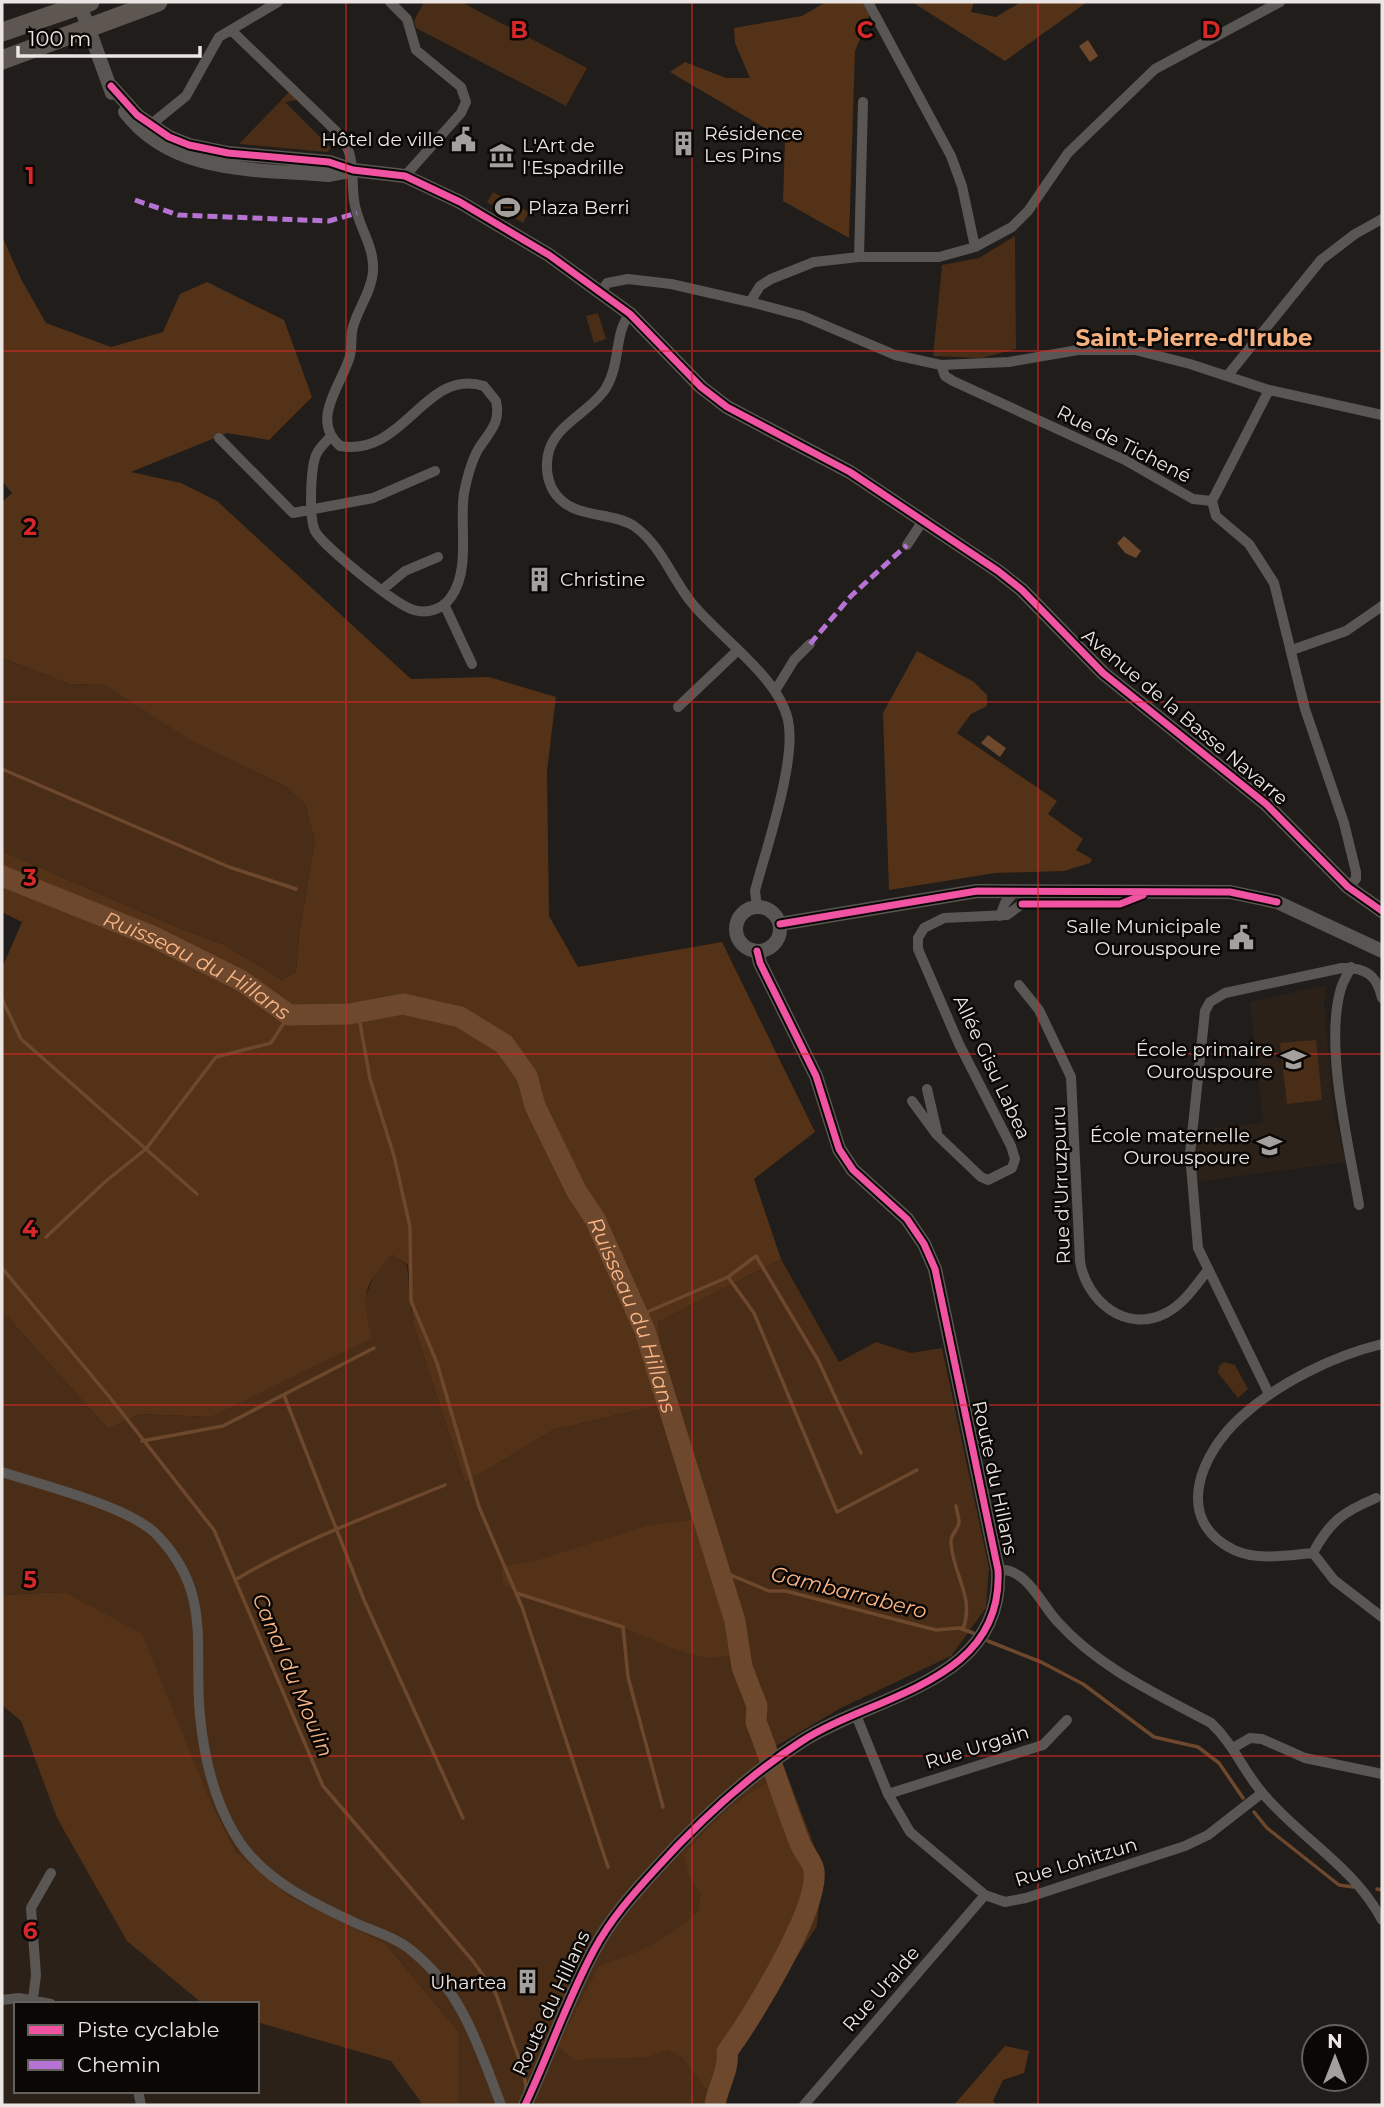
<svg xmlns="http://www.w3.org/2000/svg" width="1384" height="2107" font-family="Montserrat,sans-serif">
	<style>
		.built { fill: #2c2119 }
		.green { fill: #4a2d16 }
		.forest { fill: #543217 }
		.water { fill: #6d482d }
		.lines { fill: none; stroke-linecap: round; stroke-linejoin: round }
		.stream { stroke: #6d482d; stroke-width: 3.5 }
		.river { stroke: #6d482d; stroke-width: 21 }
		.minor { stroke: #595654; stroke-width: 10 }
		.tertiary { stroke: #595654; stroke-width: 14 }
		.motorway { stroke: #5e5650; stroke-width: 19 }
		.quiet { stroke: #b673d3; stroke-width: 5; stroke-dasharray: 10 5; stroke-linecap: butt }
		.cycleway-casing { stroke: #0a0705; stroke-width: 11 }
		.cycleway { stroke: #f153a3; stroke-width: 7 }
		.grid { fill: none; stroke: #d62828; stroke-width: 2; stroke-opacity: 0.55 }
		.labels { text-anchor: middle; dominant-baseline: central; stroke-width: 5; stroke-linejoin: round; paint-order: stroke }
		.poi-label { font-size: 19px; fill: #ebe6e3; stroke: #0a0705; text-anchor: end }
		.street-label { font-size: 19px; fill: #ebe6e3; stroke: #0a0705 }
		.water-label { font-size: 21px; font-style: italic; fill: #f9b585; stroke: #0a0705 }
		.quarter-label { font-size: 23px; font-weight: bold; fill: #f3b081; stroke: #0a0705 }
		.grid-label { font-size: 23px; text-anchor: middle; font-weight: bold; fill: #d62828; stroke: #0a0705; stroke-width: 5; stroke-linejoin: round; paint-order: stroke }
	</style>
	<rect width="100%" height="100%" fill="#201d1a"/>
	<path class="built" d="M1326,985L1324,1004L1334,1115L1346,1162L1196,1182V1130L1263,1123L1250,1002Z
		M2,1705L21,1721L57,1818L127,1941L203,2004H16V2091H257V2022L392,2061L423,2105H2Z"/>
	<path class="green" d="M424,2H461L587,68L566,106L416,28L414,21Z
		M289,92L297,100L285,102L331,148L327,152L239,144Z
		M493,192L529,212L523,223L487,202Z
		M1015,236L1016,349L981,358L933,356L942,265L979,258Z
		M598,313L606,339L594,343L586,316Z
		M2,658L69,684L105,685L191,740L285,786L305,804L315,841L299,934L296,972L282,980L225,945L179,928L2,851Z
		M1316,1040L1322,1100L1287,1104L1280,1043Z
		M392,1253L407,1265L413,1323L465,1483L553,1430L668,1403L658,1322L781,1259L839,1362L876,1342L911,1353L942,1348L989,1568L986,1608L951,1656L841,1708L776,1746L822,1866L817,1926L729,2060L726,2105H458V2031L385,1943L287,1895L239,1856L208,1796L64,1592L2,1595V1311L108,1429L140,1414L210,1417L363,1304L375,1272Z
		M1224,1362L1235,1365L1248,1389L1238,1398L1218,1373L1219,1366Z"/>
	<path class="forest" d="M826,2H875L855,51L849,238L783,201L785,140L670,72L685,62L726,78H750L735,43L734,28L802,16Z
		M912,2H974L971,12L996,17L1021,2H1087L1005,61Z
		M2,236L21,279L46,323L111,347L163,332L180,294L207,282L284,320L312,397L269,440L227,433L131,472L181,483L217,501L411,679L489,677L556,697L547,771L549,916L578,967L722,942L815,1132L754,1179L781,1259L658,1322L668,1403L553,1430L465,1483L413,1323L408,1265L392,1254C362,1287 361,1296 372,1338L210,1417L140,1414L108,1429L2,1311V968L22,922L2,912V851L179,928L225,945L282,980L296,972L299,934L315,841L305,804L285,786L190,740L105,685L69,684L2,658V502L12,493L2,481Z
		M917,651L974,682L987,695V706L971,714L957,733L1057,801L1048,814L1083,839L1076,850L1092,859L1090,863L1064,871L995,873L889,890L883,713Z
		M703,1518L735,1621L742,1655L706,1658L672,1648L623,1627L577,1616L503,1586L502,1566L531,1562L647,1526Z
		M64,1592L142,1634L208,1796L237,1853L289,1896L385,1943L458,2031V2105H423L391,2061L257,2022V2004H203L127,1941L57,1818L21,1721L2,1705V1595Z
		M777,1778L813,1882L776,1972L736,2038L717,2088L706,2089L684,2059L668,2049L649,2057L574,2060L558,2046L599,1966C638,1954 669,1938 699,1911L701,1893L689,1876L684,1855C711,1823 738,1796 777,1778Z
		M1005,2046L1029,2051L1024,2073L1003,2080L993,2101L996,2105H954Z"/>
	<path class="water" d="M1088,40L1098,56L1090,62L1079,46Z
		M1124,536L1141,551L1136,558L1125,553L1117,543Z
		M988,735L1006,748L1000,757L981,743Z"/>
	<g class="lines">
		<path class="stream" d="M2,769L229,867L296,889
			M2,999L21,1039L197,1194
			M358,1012L370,1079L394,1156L410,1227L411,1301L437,1363L479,1507L522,1607L608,1867
			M46,1237L106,1181L146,1149L216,1057L271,1043L289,1015
			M2,1268L112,1400L214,1530L323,1786L473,1961L496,1994L524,2073L526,2089
			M728,1277L754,1313L837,1512L917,1470
			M638,1316L728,1277L756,1256L818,1360L861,1453
			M284,1395L364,1600L463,1818
			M142,1441L223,1426L374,1348
			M956,1506C957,1511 959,1518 959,1523C957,1531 950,1535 951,1543C953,1575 975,1597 963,1629
			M719,1570L769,1591H786L936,1630L959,1628L973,1633
			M235,1580C304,1539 371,1515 445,1485
			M516,1593L623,1627L628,1677L663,1807
			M988,1641L1041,1662L1083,1684L1154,1737L1198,1747L1219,1763L1243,1798
			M1254,1812L1267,1828L1339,1885L1353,1887
			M1377,1889L1382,1890"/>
		<path class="river" id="s1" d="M2,876L152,936L242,981L289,1015L349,1014L403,1004L460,1017L504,1044L527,1076L535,1106L577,1192L595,1219L645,1331L735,1621L742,1667L757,1706L756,1722C772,1762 784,1803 800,1843C803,1852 813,1861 814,1871C819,1910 751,2018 727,2052C730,2069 717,2088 715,2105"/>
		<path class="minor" d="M390,2L407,19L416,50L461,87L466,102L461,113L405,176
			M868,2L951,156L962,186L975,247
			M232,31L339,134C356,155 351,175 354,200C357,226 375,245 373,272C371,293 358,308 353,327C350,337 353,349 349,359C339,389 311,420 340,446C405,457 425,367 484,386L496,401C501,423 490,431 479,448C471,461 467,478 464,493C459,525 471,569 451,597C443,609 428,614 414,610C397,606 323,546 315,531C309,518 310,466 317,453C320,447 326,442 330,437
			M153,130L154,122L186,96L219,37L278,2
			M859,257L863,102
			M602,291L607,283L628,279L671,284L750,302L803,316L895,355L941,365L945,376L953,381L1125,460L1193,499L1212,501L1216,516L1249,544L1274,583L1305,709L1344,823L1356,872V879L1348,887
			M750,302L760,286L771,279L814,262L859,257H939L975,247L1012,227L1028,211L1068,153L1155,69L1280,2
			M630,314C614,332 621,363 606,388C591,412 553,425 548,455C545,470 548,488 560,499C578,518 612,512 634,526C660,544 672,578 691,602C719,637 778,676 788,720C797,760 766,849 755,891L757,907
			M941,365L1009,362L1078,350H1135L1190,364L1269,390L1382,415
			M1228,375L1321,260L1355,234L1382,219
			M219,438L293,513L373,498L435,471
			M1212,501L1269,390
			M907,545L924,519
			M382,590L405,571L438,557
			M444,604L472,664
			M1292,650L1346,631L1382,606
			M775,691L794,660L810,644
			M678,707L737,651
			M1000,916L1005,903L1016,890
			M1351,967C1347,976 1342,982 1340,992C1325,1049 1349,1146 1359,1205
			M1019,985L1039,1010L1071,1077L1080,1261C1086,1301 1126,1334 1166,1313C1184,1304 1196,1285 1208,1270
			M927,1089L937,1132
			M912,1101L937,1135L981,1177L988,1180L1012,1168L1015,1159L1011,1146L959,1044L918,949V938L924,928L944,918L1007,915L1022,904H1120L1145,894
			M1382,1344C1333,1356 1278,1383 1241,1417C1202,1452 1171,1519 1234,1550C1257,1561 1289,1555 1313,1553L1334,1580L1382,1617
			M1269,1394L1198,1248L1190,1154L1205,1011L1210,1002L1225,993L1342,968C1365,967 1377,975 1382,998
			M2,1472C41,1485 132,1507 158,1536C213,1594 193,1647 200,1716C204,1757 213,1797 234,1833C260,1879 314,1904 360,1925C377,1932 398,1939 412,1951C463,1992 479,2048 501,2105
			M1313,1553C1330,1521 1343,1512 1376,1498
			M998,1570C1026,1567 1041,1604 1057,1621C1099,1668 1157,1694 1211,1723C1234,1744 1244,1773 1265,1796C1302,1839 1355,1868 1382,1920
			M856,1715L888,1794L910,1832L985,1895L1005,1902L1026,1898L1185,1846L1208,1835L1262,1793
			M1233,1748L1250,1738L1262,1739L1305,1758L1382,1774
			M888,1794L1043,1745L1067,1720
			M33,1999L36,1975L31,1908L51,1873
			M2,2000L19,1998L51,2004
			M138,2091L141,2105
			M804,2105L985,1895"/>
		<path class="tertiary" d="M79,2L112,93
			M111,86L137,115L169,137L189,145L228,153L329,162L353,170L405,176L460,202L549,255L630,314L701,387L727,407L850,472L998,571L1022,590L1103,673L1266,804L1348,887L1382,911
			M125,112C173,175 257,169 328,175L349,171
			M736 929a22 22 0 1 1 44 0a22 22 0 1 1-44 0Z
			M780,924L977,891L1230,892L1277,902L1382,951
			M525,2105C549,2054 567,2000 594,1950C610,1920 632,1895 655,1870C699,1821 746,1777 802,1741C875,1694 1004,1683 998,1570L935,1269L924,1244L907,1219L853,1170L839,1149L816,1076L760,963L757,951"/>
		<path class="motorway" d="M2,32L90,2
			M2,60L158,2"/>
		<path class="quiet" d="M135,200L178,215L329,221L357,213
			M810,644L851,596L907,545"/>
		<defs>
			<path id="cycleway" d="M111,86L137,115L169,137L189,145L228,153L329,162L353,170L405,176L460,202L549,255L630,314L701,387L727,407L850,472L998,571L1022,590L1103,673L1266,804L1348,887L1382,911
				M1022,904H1120L1143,895
				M780,924L977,891L1230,892L1277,902
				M525,2105C549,2054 567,2000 594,1950C610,1920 632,1895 655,1870C699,1821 746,1777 802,1741C875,1694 1004,1683 998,1570L935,1269L924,1244L907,1219L853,1170L839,1149L816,1076L760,963L757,951"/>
		</defs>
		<use href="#cycleway" class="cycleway-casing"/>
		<use href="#cycleway" class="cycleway"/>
	</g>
	<path class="grid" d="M346,2V2105M692,2V2105M1038,2V2105M2,351H1382M2,702H1382M2,1054H1382M2,1405H1382M2,1756H1382"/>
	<defs>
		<symbol id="civic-bare" viewBox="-9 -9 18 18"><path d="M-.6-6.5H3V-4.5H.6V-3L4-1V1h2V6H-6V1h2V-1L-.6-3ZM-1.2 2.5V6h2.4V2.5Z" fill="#a4a09d" stroke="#0a0705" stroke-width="2.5" paint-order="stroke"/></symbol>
		<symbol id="building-bare" viewBox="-9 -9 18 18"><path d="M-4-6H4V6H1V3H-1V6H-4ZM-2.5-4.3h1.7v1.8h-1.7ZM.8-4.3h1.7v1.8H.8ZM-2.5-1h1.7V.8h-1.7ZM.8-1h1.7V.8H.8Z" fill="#a4a09d" stroke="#0a0705" stroke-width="2.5" paint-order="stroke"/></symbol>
		<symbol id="museum-bare" viewBox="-9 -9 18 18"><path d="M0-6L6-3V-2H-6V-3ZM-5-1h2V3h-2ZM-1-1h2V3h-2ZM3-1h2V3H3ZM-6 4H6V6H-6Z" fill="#a4a09d" stroke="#0a0705" stroke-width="2.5" paint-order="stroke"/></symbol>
		<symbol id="stadium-bare" viewBox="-9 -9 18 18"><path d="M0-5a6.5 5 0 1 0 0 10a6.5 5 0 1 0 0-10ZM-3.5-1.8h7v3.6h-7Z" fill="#a4a09d" stroke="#0a0705" stroke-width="2.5" paint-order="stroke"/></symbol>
		<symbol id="school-bare" viewBox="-9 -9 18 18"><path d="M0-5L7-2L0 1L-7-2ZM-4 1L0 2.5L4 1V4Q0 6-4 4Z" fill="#a4a09d" stroke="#0a0705" stroke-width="2.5" paint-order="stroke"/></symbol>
	</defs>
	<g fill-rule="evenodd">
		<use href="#civic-bare" x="446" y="122" width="35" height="35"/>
		<use href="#building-bare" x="666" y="126" width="35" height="35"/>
		<use href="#museum-bare" x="484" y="138" width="35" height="35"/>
		<use href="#stadium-bare" x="490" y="190" width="35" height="35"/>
		<use href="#building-bare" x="522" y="562" width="35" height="35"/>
		<use href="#civic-bare" x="1224" y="920" width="35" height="35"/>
		<use href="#school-bare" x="1276" y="1042" width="35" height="35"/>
		<use href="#school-bare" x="1252" y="1128" width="35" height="35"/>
		<use href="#building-bare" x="510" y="1964" width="35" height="35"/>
	</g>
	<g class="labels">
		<g class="poi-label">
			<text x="704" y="133" text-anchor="start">Résidence<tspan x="704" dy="22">Les Pins</tspan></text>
			<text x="444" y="139">Hôtel de ville</text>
			<text x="522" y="145" text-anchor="start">L'Art de<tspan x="522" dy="22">l'Espadrille</tspan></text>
			<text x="528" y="207" text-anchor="start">Plaza Berri</text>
			<text x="560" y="579" text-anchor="start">Christine</text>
			<text x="1221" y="926">Salle Municipale<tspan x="1221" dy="22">Ourouspoure</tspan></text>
			<text x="1273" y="1049">École primaire<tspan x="1273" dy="22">Ourouspoure</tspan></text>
			<text x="1250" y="1135">École maternelle<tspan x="1250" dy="22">Ourouspoure</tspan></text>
			<text x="507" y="1982">Uhartea</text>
		</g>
		<g class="street-label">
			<text transform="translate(1124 444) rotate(27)">Rue de Tichené</text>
			<text transform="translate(1185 717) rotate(40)">Avenue de la Basse Navarre</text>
			<text transform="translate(992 1067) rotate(65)">Allée Gisu Labea</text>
			<text transform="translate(1061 1185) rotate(-92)">Rue d'Urruzpuru</text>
			<text transform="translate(995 1478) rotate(78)">Route du Hillans</text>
			<text transform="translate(977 1747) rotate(-17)">Rue Urgain</text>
			<text transform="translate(1076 1862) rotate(-17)">Rue Lohitzun</text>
			<text transform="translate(881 1989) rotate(-49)">Rue Uralde</text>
			<text transform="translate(551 2003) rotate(-65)">Route du Hillans</text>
		</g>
		<g class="water-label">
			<text stroke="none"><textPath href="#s1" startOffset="215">Ruisseau du Hillans</textPath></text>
			<text stroke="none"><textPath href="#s1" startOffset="847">Ruisseau du Hillans</textPath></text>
			<text transform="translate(849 1592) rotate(14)">Gambarrabero</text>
			<text transform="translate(293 1675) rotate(67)">Canal du Moulin</text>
		</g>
		<g class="quarter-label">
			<text x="1194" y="338">Saint-Pierre-d'Irube</text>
		</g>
	</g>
	<g class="grid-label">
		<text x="519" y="38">B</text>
		<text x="865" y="38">C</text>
		<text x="1211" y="38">D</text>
		<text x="30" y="184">1</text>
		<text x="30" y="535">2</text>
		<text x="30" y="886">3</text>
		<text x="30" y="1237">4</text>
		<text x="30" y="1588">5</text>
		<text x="30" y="1939">6</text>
	</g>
	<rect width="1384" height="2107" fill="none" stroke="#ebe6e3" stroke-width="7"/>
	<rect x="14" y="2002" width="245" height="91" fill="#0a0705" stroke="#64605e" stroke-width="2"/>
	<rect x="28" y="2025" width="35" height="10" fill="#f153a3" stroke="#64605e" stroke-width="2"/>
	<text x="77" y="2037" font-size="21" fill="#ebe6e3">Piste cyclable</text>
	<rect x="28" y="2060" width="35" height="10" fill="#b673d3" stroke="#64605e" stroke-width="2"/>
	<text x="77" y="2072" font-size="21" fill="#ebe6e3">Chemin</text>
	<g transform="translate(1335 2058)"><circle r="33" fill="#0a0705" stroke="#64605e" stroke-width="2"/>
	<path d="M0-5L12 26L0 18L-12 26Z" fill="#a4a09d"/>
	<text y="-10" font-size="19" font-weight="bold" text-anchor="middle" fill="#ebe6e3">N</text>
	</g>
	<path d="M18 46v10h182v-10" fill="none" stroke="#ebe6e3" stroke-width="3.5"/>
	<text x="28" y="46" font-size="21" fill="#ebe6e3" stroke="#0a0705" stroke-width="5" paint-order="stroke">100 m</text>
</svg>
